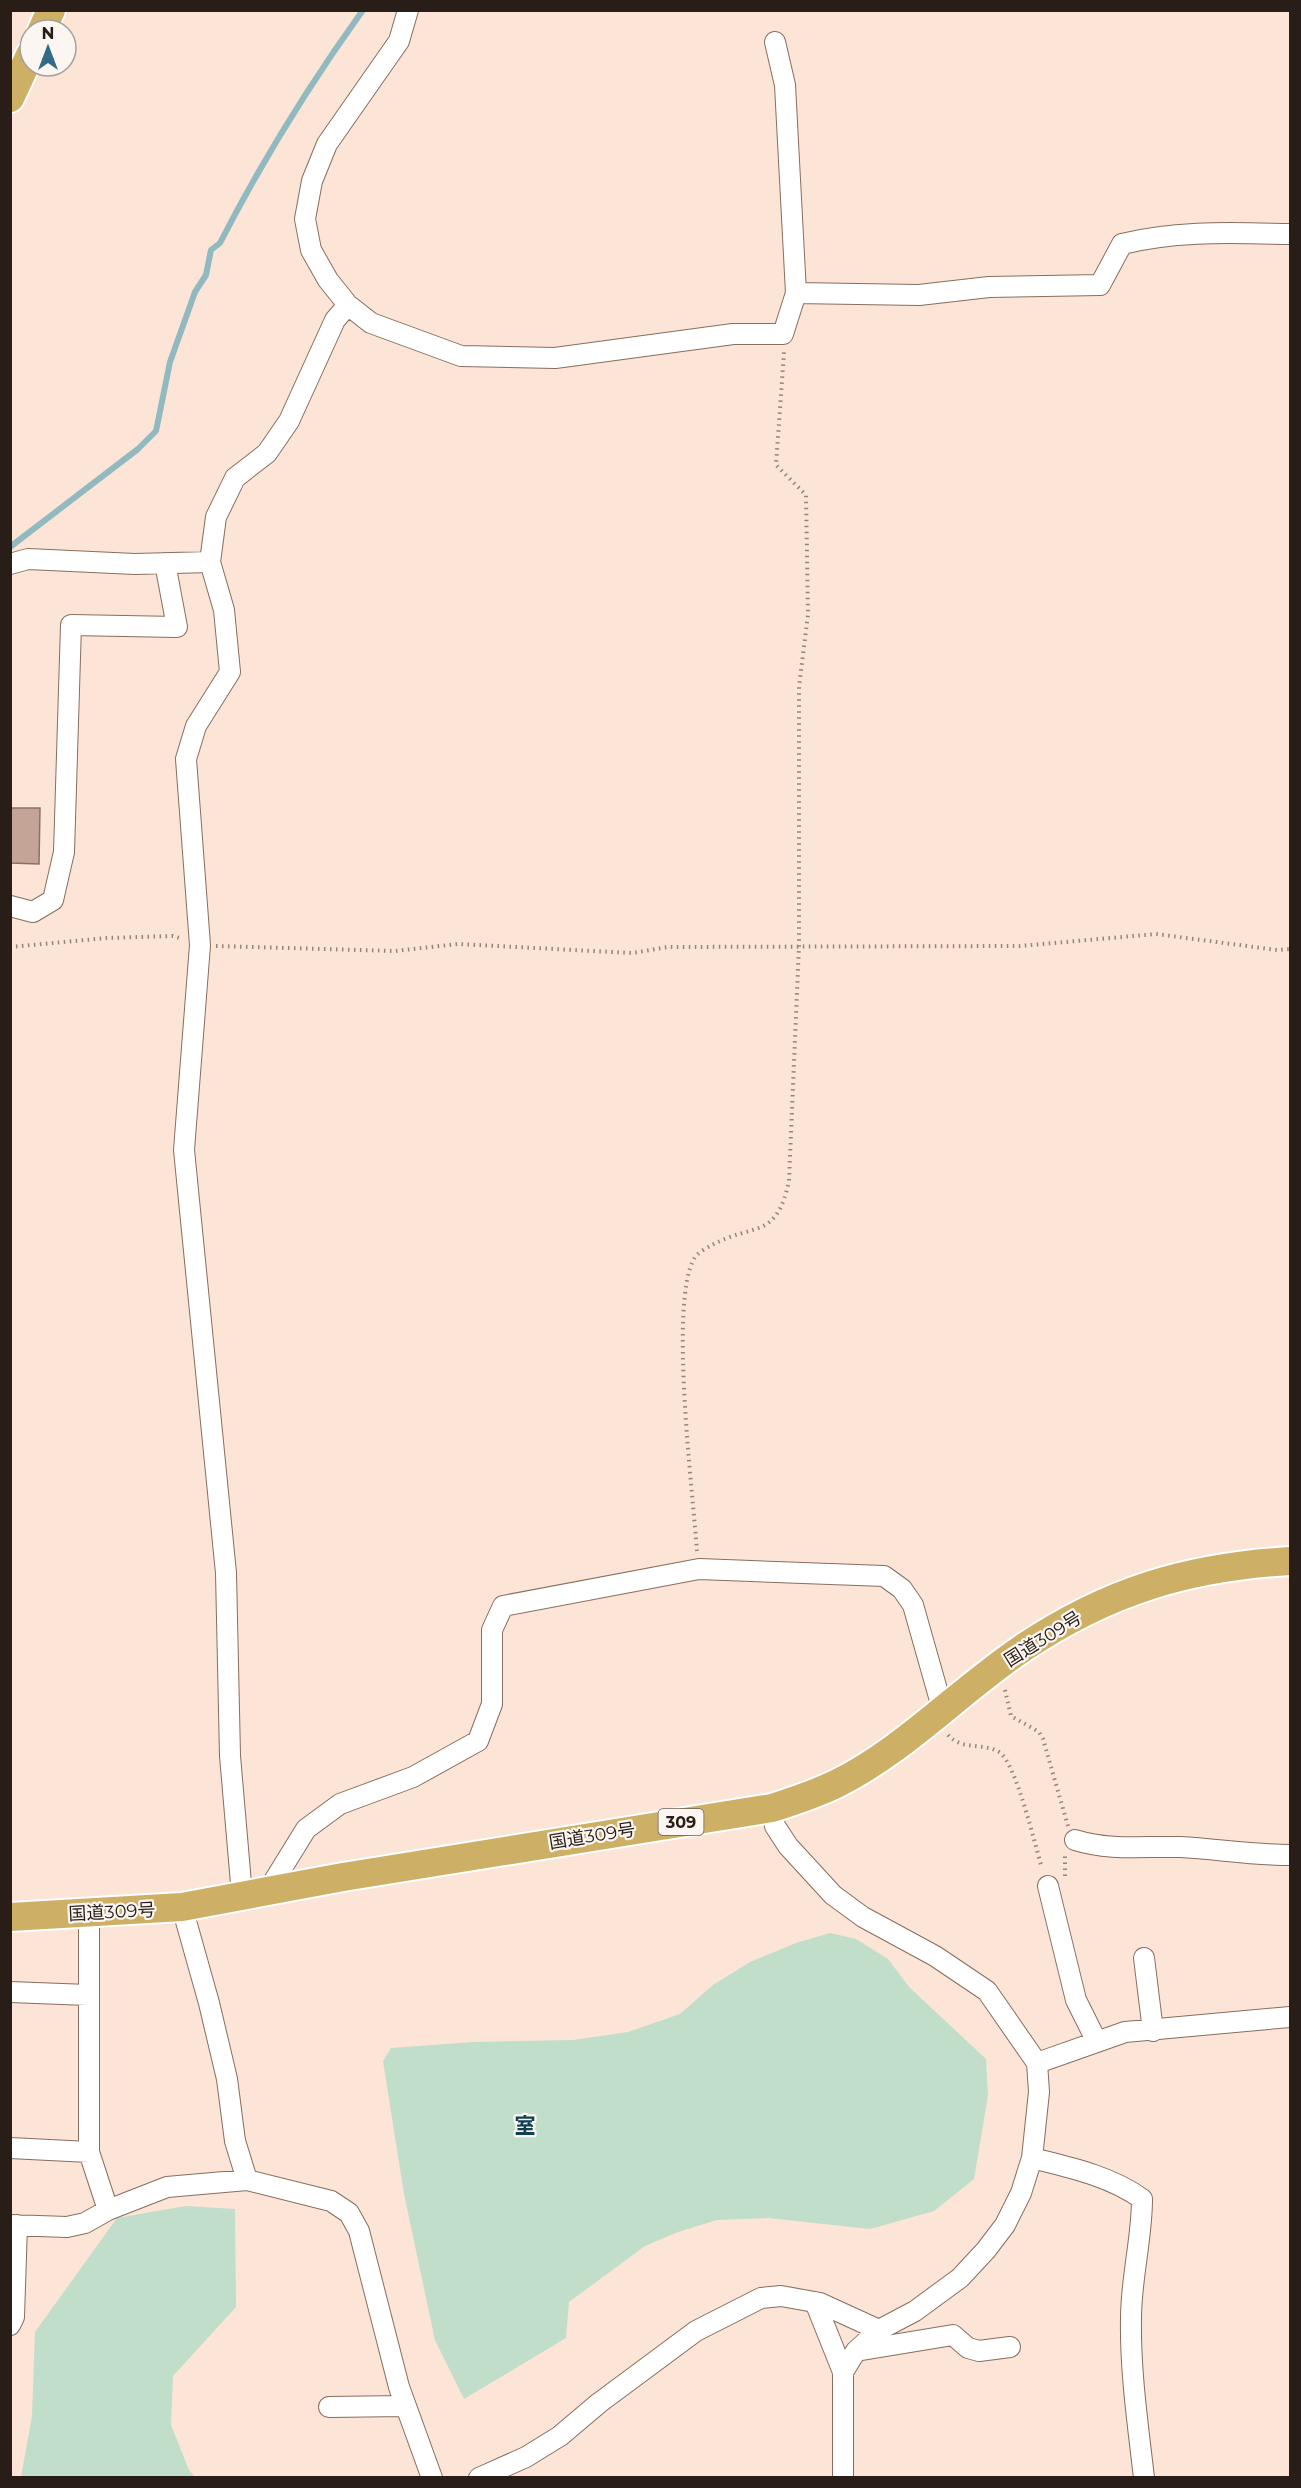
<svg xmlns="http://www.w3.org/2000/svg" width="1301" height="2488" font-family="Montserrat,'Noto Sans JP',sans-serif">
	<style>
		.green { fill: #c0deca }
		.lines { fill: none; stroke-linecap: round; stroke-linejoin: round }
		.stream { stroke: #90b9c0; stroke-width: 6 }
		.building { fill: #c3a497; stroke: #8d7065; stroke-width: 1.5 }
		.minor-casing { stroke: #876e5e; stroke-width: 22 }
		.highway-casing { stroke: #fff; stroke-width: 32 }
		.path { stroke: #958479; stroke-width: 4; stroke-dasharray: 1.5 4.5; stroke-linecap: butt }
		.minor { stroke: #fff; stroke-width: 20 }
		.highway { stroke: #cdaf65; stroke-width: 28 }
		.labels { text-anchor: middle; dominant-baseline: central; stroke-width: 4.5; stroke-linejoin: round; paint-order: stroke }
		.shield { fill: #fcf6f2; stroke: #685f59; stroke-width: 1.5 }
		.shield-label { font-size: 16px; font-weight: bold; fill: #281e17 }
		.street-label { font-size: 18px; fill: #281e17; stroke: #fcf6f2 }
		.quarter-label { font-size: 21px; font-weight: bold; fill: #104053; stroke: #fcf6f2 }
	</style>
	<rect width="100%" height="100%" fill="#fce4d6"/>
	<path class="green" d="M830,1933L856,1939L888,1959L909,1987L986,2059L988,2095L974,2179L934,2211L870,2229L768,2218L717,2220L678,2232L645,2246L569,2302L566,2338L464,2399L435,2340L404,2194L383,2061L391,2048L473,2042L573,2040L628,2032L680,2014L713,1985L750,1962L796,1943Z
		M186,2206L235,2209L236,2307L173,2376L171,2425L189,2470L195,2477H21L32,2416L35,2332L117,2218Z"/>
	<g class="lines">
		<path class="stream" d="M10,547L138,449L156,431L170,362L195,292L206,275L211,250L220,243C262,161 309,85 363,10"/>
	</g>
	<path class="building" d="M10,808H40L39,864L10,863Z"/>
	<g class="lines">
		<defs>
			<path id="minor" d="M408,10L399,41L327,144L312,181L305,219L311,250L328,280L348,305L371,323L461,356L555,358L733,334H783L796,293L785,85L775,42
				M796,293L919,295L989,287L1100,285L1122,244C1178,230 1234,233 1290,234
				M10,564L28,559L135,564L210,562
				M10,906L33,912L53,900L64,852L71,625L177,627L165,563
				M1075,1840C1110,1851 1144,1846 1180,1847C1217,1849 1253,1855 1290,1855
				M1048,1886L1076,2000L1097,2042
				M269,1889L306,1829L340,1804L413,1777L478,1741L492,1704V1630L503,1606L699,1569L884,1576L902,1589L913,1605L943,1711
				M242,1895L230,1756L226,1573L184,1150L200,945L186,759L196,726L230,672L224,610L210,562L216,517L235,478L267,453L289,421L335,320L348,305
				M182,1907L209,2003L227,2079L235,2141L247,2180
				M89,1914V2152L108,2210
				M1144,1958L1153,2031
				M10,1992L88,1995
				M1037,2063L1125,2032L1290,2017
				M10,2148L89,2152
				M1032,2158C1068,2167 1111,2176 1142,2199C1142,2239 1131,2278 1131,2318C1130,2371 1138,2425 1144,2478
				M10,2225L67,2227L85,2223L108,2210L167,2187L247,2180L331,2201L349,2213L359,2231L399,2387L432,2478
				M815,2302L843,2372
				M10,2325L14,2317L17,2225
				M856,2351L953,2335L968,2348L979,2351L1010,2347
				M329,2407L405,2406
				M479,2478L526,2457L560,2436L599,2403L696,2331L761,2298L781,2296L820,2303L879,2330L915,2311L960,2278L986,2250L1005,2225L1021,2193L1032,2158L1039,2092L1037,2063L987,1991L935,1956L863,1917L833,1895L788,1846L775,1826L772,1808
				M843,2478V2372L856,2351L879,2330"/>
			<path id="highway" d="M42,30L51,10
				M10,98L30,55
				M10,1917L182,1907L343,1877L772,1808C794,1801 815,1794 836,1784C905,1750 959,1691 1023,1648C1108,1591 1188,1567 1290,1561"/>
		</defs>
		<use href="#minor" class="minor-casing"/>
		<use href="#highway" class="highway-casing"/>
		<path class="path" d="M216,946L395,951L458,944L632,953L668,947L1020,946L1156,934L1277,950L1290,949
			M10,947L107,938L173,936L183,939
			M697,1551C693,1493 669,1302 694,1259C697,1253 706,1248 712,1245C754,1222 776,1241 789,1181L799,945V687L808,614L806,495L776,465L784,352
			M1005,1690L1011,1716L1039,1732L1043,1739L1068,1826
			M948,1735C963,1751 981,1742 999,1752C1016,1762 1035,1846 1042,1868
			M1065,1876V1854"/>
		<use href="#minor" class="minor"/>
		<use href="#highway" class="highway"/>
	</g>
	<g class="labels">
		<rect class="shield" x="658.5" y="1809" width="45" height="26" rx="4.5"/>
		<g class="shield-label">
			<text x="681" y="1822">309</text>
		</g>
		<g class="street-label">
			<text transform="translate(1043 1639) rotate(-32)">国道309号</text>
			<text transform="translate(592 1836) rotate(-9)">国道309号</text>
			<text transform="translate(112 1912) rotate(-3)">国道309号</text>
		</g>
		<g class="quarter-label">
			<text x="525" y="2125">室</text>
		</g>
	</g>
	<rect width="1301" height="2488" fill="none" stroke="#281e17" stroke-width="24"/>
	<g transform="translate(48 48)"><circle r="28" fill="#fcf6f2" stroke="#a7a09a" stroke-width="1.5"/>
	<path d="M0-4.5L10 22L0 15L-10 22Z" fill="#326b85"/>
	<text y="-9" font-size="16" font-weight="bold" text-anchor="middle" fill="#281e17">N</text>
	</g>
</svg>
